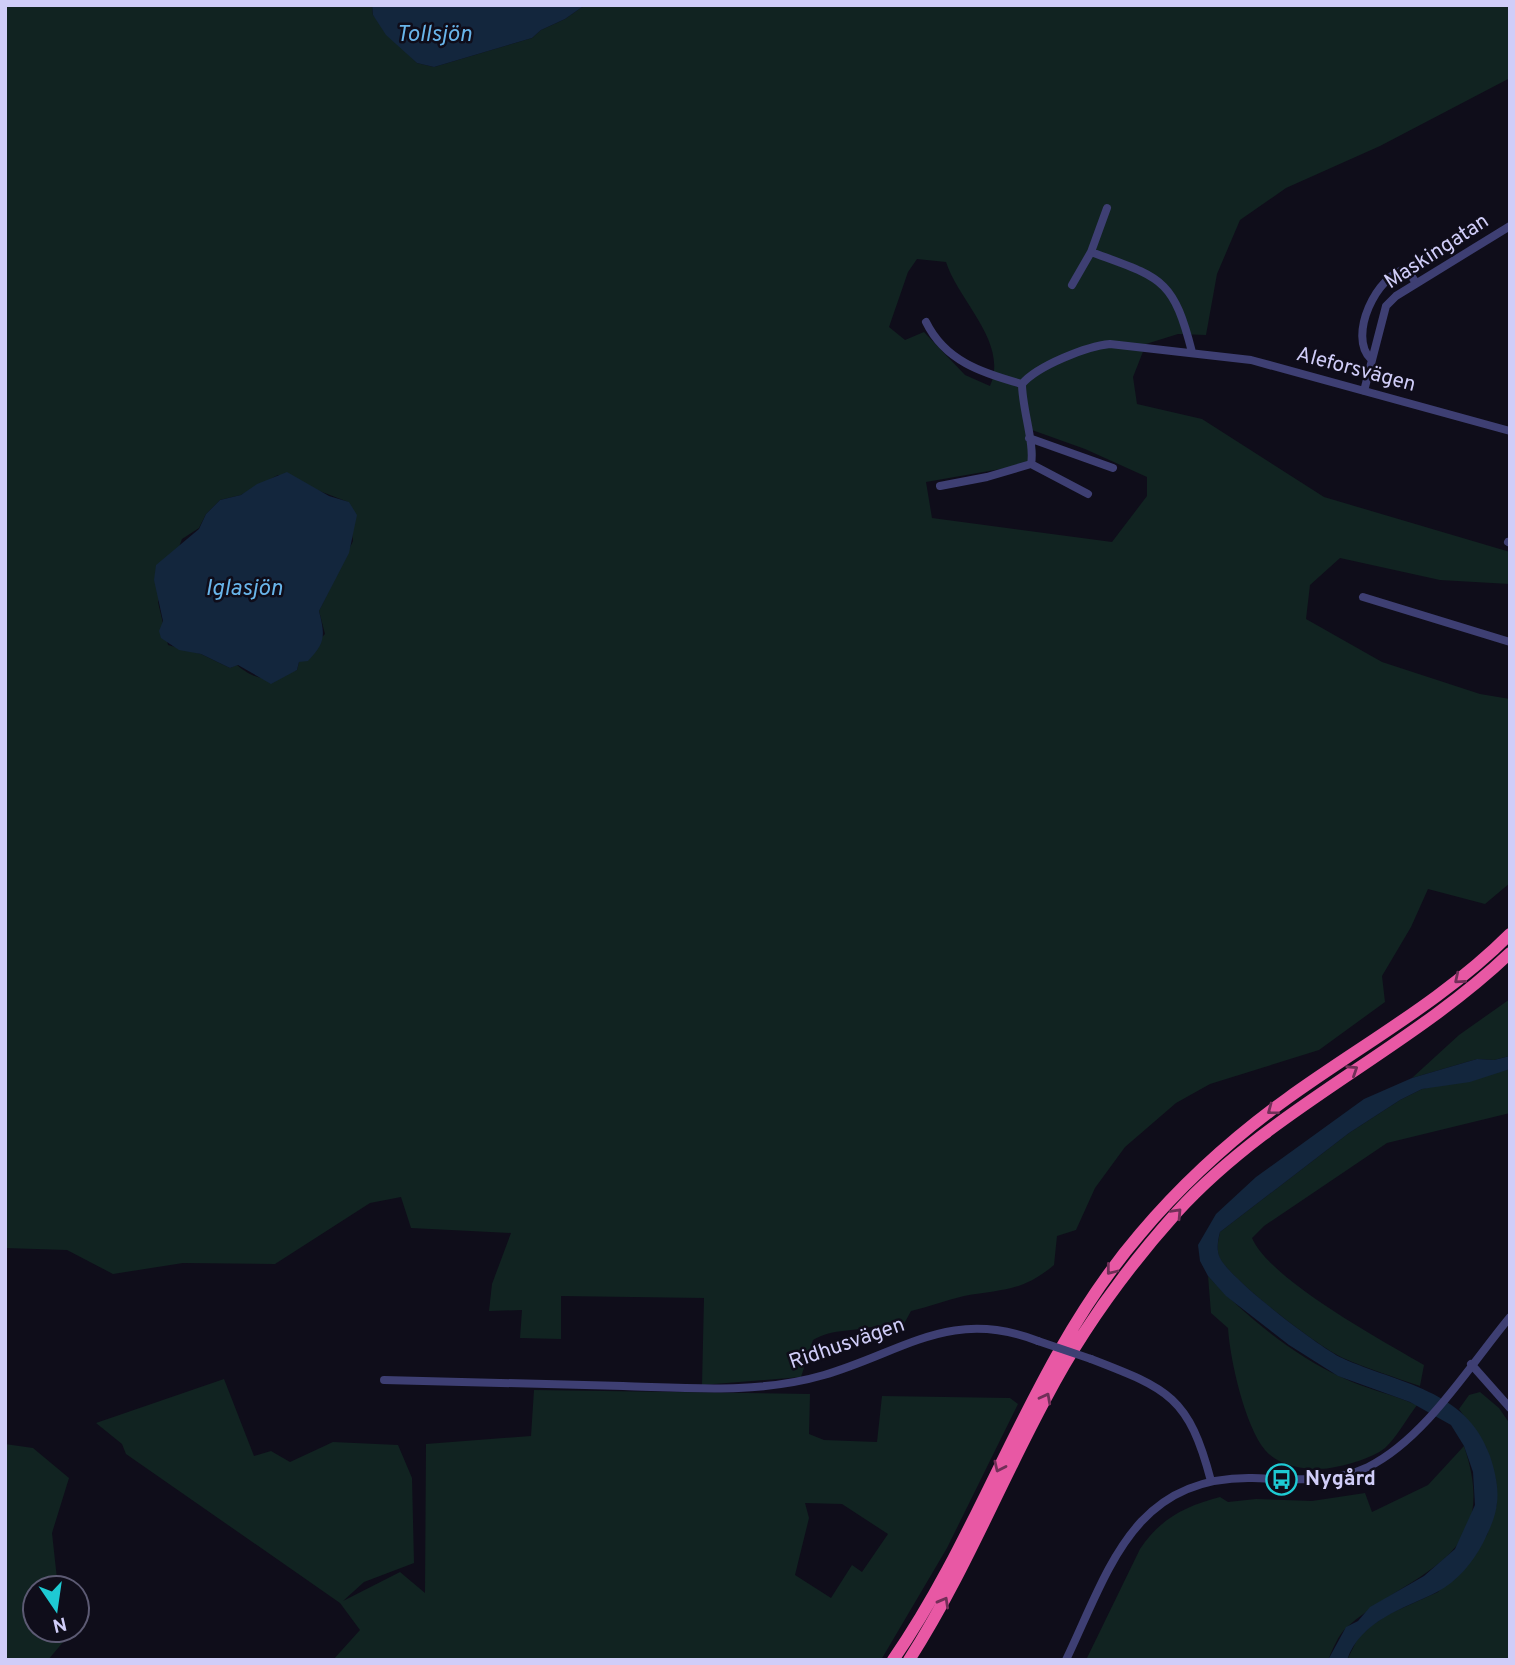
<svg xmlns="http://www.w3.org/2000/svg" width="1515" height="1665" font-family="Overpass,sans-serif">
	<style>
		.green { fill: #112321; fill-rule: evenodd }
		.water { fill: #13263d }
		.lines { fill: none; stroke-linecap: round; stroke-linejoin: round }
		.minor { stroke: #3e3f73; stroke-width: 8 }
		.highway { stroke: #e858a4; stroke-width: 12 }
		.minor-bridge { stroke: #3e3f73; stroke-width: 8 }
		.oneway { stroke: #712f58 }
		.labels { text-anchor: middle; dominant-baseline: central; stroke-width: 5; stroke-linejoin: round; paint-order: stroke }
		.street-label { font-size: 21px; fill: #d0cdf8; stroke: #0f0d1a }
		.poi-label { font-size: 21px; font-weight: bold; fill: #d0cdf8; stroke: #0f0d1a; text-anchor: start }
		.water-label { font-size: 23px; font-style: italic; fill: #69b5ea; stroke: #0f0d1a }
	</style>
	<rect width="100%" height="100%" fill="#0f0d1a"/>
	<path class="green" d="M5,5H372L373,15L417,63L434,67L532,38L541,30L565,19L585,5H1510V78L1380,146L1286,188L1240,220L1217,274L1206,335L1178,334L1146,344L1133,377L1137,404L1202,419L1324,497L1510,552V584L1440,580L1340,558L1310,585L1306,619L1382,662L1480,694L1510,699V883L1485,904L1428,889L1411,927L1382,976L1385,1002L1319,1050L1210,1084L1176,1103L1125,1147L1095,1188L1076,1230L1057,1236L1054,1265C1022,1292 1002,1289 964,1296C946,1300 929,1307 911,1311L899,1333L878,1339L879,1325C856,1332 833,1328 813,1340L801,1377L702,1385L704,1298L561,1296V1339L520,1338L522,1310L489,1311L492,1284L511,1233L411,1228L401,1197L370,1203L275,1264L183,1263L113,1274L67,1250L5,1248ZM917,259L946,262C959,302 1009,343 990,386L965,375L924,332L905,340L889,327L908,272ZM1032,430L1085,449L1147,477V496L1112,542L932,518L926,482L1024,465L1036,454ZM278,475L348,502L353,541L319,611L325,634L299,662L297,670C271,678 261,685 237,665L230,668L201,654L168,645L158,602L182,539L199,528L206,514L220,500L241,495Z
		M1510,999V1056L1494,1060L1477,1059L1412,1078L1459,1035Z
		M1510,1069V1113L1387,1143L1264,1226L1252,1238C1270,1280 1383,1341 1424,1365L1420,1386C1394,1377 1368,1369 1343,1358C1317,1346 1234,1282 1220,1259C1216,1250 1218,1241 1220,1232L1349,1133L1400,1100L1422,1089Z
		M1208,1276C1244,1315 1293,1355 1341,1377C1366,1389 1392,1394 1417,1405C1407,1418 1397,1437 1385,1448C1371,1459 1347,1465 1330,1468C1310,1471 1279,1467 1265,1450C1245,1426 1230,1360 1228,1328L1211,1313Z
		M224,1379L254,1456L271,1451L290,1462L333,1442L398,1445L412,1478L414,1563L364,1582L343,1601L400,1572L425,1593L426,1444L531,1436L534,1390L810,1394L809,1434L824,1440L877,1442L882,1396L1010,1398L1018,1404L947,1548L881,1660H333L360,1630L340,1603L126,1454L122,1444L96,1423ZM805,1503L842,1504L888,1534L862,1572L852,1565L831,1598L795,1575L809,1518Z
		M1480,1392L1499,1408L1510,1424V1660H1347L1358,1638L1371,1626L1389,1614L1438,1592L1487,1535L1497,1504L1496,1480L1486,1447L1459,1409L1469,1395Z
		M5,1444L33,1448L69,1478L52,1533L58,1588H35V1630H63L64,1641L48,1660H5Z
		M1464,1446C1503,1561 1414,1569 1347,1627C1338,1635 1333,1649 1328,1660H1086L1140,1549C1160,1519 1185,1506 1220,1497L1228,1502L1256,1499L1312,1501L1365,1493L1372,1512L1428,1485Z"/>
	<path class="water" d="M372,5H585L565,19L541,30L532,38L434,67L417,63L386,35L373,15Z
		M287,472L329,496L349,502L357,515L349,553L319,611C325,635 326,642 308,661L299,662L297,670L271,684L238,665L230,668L201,654L179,650L161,638L159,631L163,621L154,580L156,565L199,529L206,514L220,500L241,495L257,484Z
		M1510,1056V1069L1470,1082L1422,1089L1400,1100L1349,1133L1220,1232C1218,1240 1216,1250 1220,1258C1231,1280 1319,1347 1342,1358C1399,1384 1466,1389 1490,1456C1495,1471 1499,1488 1497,1503C1496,1516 1489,1531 1483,1543C1473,1562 1457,1582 1437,1592C1403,1609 1361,1620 1347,1660H1328L1346,1627L1358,1621L1370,1607L1424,1576L1455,1549L1475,1505L1473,1472L1464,1446L1451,1425L1410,1402L1338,1376L1289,1345L1226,1296L1208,1276L1200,1261L1198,1245L1216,1214L1256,1177L1364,1099L1412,1078L1477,1059L1494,1060Z"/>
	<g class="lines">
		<path class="minor" d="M1091,252C1161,278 1173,277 1192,352
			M1072,285L1091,252L1107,208
			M926,322C945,361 982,373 1022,384
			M1371,359C1347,337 1377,273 1407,269L1416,283
			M1364,391L1386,306L1396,296L1510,226
			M1029,438L1113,468
			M940,486L987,477L1031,464
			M1088,494L1031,464C1035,445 1022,408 1022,384C1037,366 1087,346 1110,344L1251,360L1510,431
			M1508,542L1510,543
			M1363,597L1510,642
			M1091,1359C1169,1389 1189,1397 1211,1481
			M1471,1364L1510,1408
			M384,1380C464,1382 544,1384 623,1386C691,1388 759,1394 824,1375C903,1352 951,1307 1038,1341
			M1066,1660C1109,1570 1133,1476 1252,1478C1291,1479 1332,1484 1368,1467C1425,1439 1470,1365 1510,1317"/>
		<path class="highway" d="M893,1660C987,1524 1031,1361 1140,1234C1183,1183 1234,1137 1288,1098C1363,1044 1444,1000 1510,934
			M909,1660C963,1576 999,1485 1046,1398C1081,1331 1126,1269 1177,1212C1273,1107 1407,1051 1510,953"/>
		<path class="minor-bridge" d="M1038,1341L1091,1359"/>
	</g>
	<defs><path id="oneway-chevron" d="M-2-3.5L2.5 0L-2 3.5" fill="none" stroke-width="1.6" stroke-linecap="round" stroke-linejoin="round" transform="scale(1.75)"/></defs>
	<g class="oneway">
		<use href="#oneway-chevron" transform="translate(1459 979) rotate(140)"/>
		<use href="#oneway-chevron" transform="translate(1353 1070) rotate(-33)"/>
		<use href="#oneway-chevron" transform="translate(1272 1110) rotate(143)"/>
		<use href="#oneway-chevron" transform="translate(1177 1213) rotate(-47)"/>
		<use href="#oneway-chevron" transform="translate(1111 1270) rotate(128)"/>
		<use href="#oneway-chevron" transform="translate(1046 1398) rotate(-62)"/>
		<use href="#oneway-chevron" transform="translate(999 1467) rotate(115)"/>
		<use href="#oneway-chevron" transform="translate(944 1602) rotate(-61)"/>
	</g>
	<defs>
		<symbol id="bus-ring" viewBox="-11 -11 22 22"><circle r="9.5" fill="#0f0d1a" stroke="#1ecad3" stroke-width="1.5"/><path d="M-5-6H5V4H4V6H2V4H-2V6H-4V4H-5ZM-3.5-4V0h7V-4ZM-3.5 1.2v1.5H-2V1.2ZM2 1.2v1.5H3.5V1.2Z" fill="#1ecad3"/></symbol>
	</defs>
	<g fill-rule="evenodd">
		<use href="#bus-ring" x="1264" y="1462" width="35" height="35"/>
	</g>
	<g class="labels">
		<g class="street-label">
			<text transform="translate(1437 252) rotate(-33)">Maskingatan</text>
			<text transform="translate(1356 370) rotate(15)">Aleforsvägen</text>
			<text transform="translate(847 1344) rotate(-19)">Ridhusvägen</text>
		</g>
		<g class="poi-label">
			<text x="1305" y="1479">Nygård</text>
		</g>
		<g class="water-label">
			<text x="434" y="35">Tollsjön</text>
			<text x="244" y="589">Iglasjön</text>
		</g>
	</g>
	<rect width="1515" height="1665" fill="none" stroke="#d0cdf8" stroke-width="14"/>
	<g transform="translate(56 1609) rotate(167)"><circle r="33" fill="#0f0d1a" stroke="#5c5a73" stroke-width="2"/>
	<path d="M0-5L12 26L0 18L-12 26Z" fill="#1ecad3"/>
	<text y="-10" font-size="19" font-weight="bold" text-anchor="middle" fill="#d0cdf8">N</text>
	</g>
</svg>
